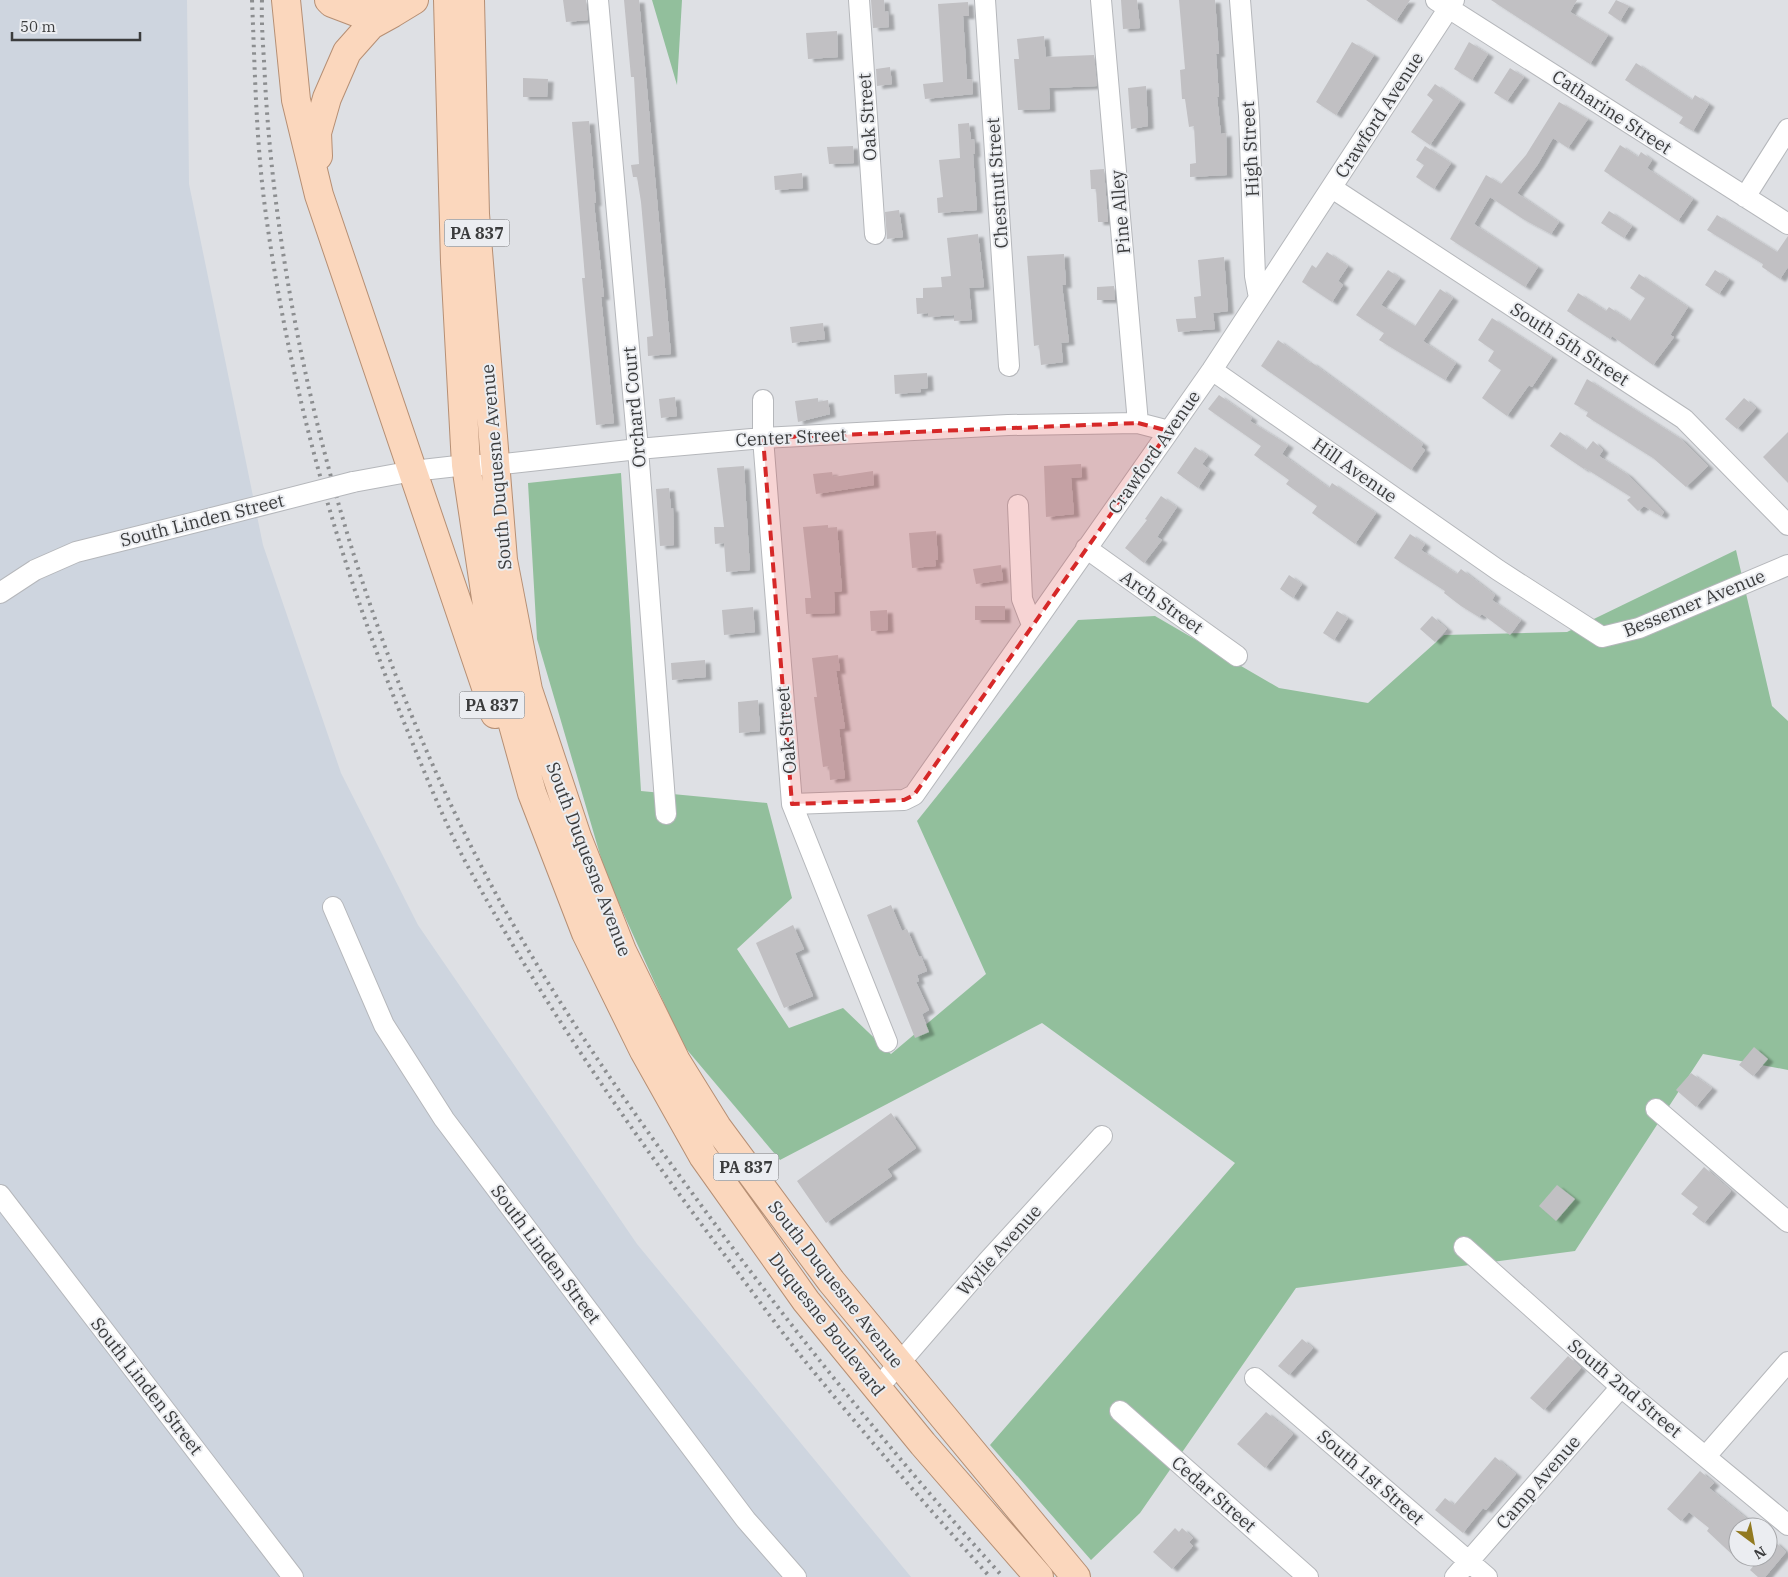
<svg xmlns="http://www.w3.org/2000/svg" width="1788" height="1577" font-family="'IBM Plex Serif',serif">
	<style>
		.built { fill: #ced5df }
		.forest { fill: #92bf9c }
		.building { fill: #c1c0c3; filter: url(#shadow) }
		.lines { fill: none; stroke-linecap: round; stroke-linejoin: round }
		.minor-casing { stroke: #b5b7bb; stroke-width: 22 }
		.primary-casing { stroke: #b68f74; stroke-width: 30 }
		.minor { stroke: #fff; stroke-width: 20 }
		.primary { stroke: #fbd7bd; stroke-width: 28 }
		.rail { stroke: #8c8e90; stroke-width: 4; stroke-dasharray: 2.5 5; stroke-linecap: butt }
		.minor-bridge-casing { stroke: #b5b7bb; stroke-width: 22; stroke-linecap: butt }
		.minor-bridge { stroke: #fff; stroke-width: 20 }
		.marked { fill: #d62828; fill-opacity: 0.2; stroke: #d62828; stroke-width: 4; stroke-dasharray: 10 6; stroke-linejoin: round }
		.labels { text-anchor: middle; dominant-baseline: central; stroke-width: 4; stroke-linejoin: round; paint-order: stroke }
		.shield { fill: #ebedf1; stroke: #707173; stroke-width: 1 }
		.shield-label { font-size: 16px; font-weight: bold; fill: #3b3c3d }
		.street-label { font-size: 18px; fill: #3b3c3d; stroke: #ebedf1 }
	</style>
	<defs>
		<filter id="shadow"><feDropShadow dx="5.5" dy="3" stdDeviation="1" flood-color="#0004"/></filter>
	</defs>
	<rect width="100%" height="100%" fill="#dee0e4"/>
	<path class="built" d="M0,0H187L189,184L263,545L341,773L418,925L637,1244L911,1577H0Z"/>
	<path class="forest" d="M652,0H682L677,85Z
		M621,473L641,791L767,803L792,898L737,949L789,1028L843,1008L891,1054L986,974L917,821L1078,620L1155,616L1279,688L1368,703L1444,635L1567,632L1736,550L1772,706L1788,721V1070L1703,1054L1575,1251L1296,1288L1140,1513L1091,1560L990,1445L1235,1163L1042,1023L780,1160L683,1045L606,875L537,639L528,483Z"/>
	<path class="building" d="M563,0H586L588,20L566,22Z
		M624,0H639L671,354L648,356L647,337L653,336L641,202L637,177H633L631,165L639,164L634,77H631Z
		M871,0H884L885,12L888,11L889,27L873,28Z
		M1121,0H1137L1140,28L1123,29Z
		M1179,0H1215L1219,54H1216L1219,97H1217L1221,134L1226,133L1227,175L1190,177V164L1196,163L1194,126L1189,127L1185,99H1182L1180,70L1185,69Z
		M1366,0H1410L1396,21Z
		M1491,0H1577L1570,12L1608,35L1590,64Z
		M1616,0L1629,6L1620,21L1608,13Z
		M968,2L969,16H963L967,79H972L973,94L925,99L923,84L943,82L938,4Z
		M837,31L838,57L808,59L806,33Z
		M1044,36L1046,57L1094,55L1097,86L1049,88L1050,109L1018,110L1014,59H1019L1017,39Z
		M1352,42L1374,55L1336,115L1316,102Z
		M1469,42L1488,54L1472,80L1454,69Z
		M1636,63L1692,100L1695,95L1709,104L1693,131L1679,123L1683,117L1625,80Z
		M890,67L892,84L877,86L876,69Z
		M1510,68L1524,77L1507,101L1494,93Z
		M523,78L548,79L547,97H523Z
		M1435,84L1460,101L1430,145L1411,132L1433,100L1427,95Z
		M1146,86L1148,126L1131,129L1128,88Z
		M1559,102L1588,119L1568,148L1553,138L1538,164L1517,193L1559,222L1551,234L1523,219L1490,197L1474,224L1538,267L1525,287L1450,239L1486,175L1501,184L1526,155Z
		M589,121L596,203H594L604,297H601L614,423L596,425L582,278H585L572,122Z
		M969,123L971,140L974,139L975,154H973L977,210L938,213L937,198L943,197L939,160L960,158L958,124Z
		M1620,145L1638,157L1641,152L1652,160L1647,168L1693,199L1678,221L1604,171Z
		M853,146L854,163L829,164L827,147Z
		M1425,146L1451,163L1434,189L1416,177L1424,165L1416,160Z
		M1104,169L1108,222H1098L1096,189H1091L1090,170Z
		M802,173L803,188L775,190L774,176Z
		M899,210L903,237L887,239L885,212Z
		M1609,211L1632,226L1624,238L1601,223Z
		M1717,215L1777,252L1788,236V267L1780,279L1762,267L1763,264L1707,230Z
		M978,234L984,287L969,288L972,320L954,321V315L928,317V313L917,314L916,298H923V288L942,287L941,277L951,276L947,238Z
		M1327,252L1348,266L1338,281L1343,285L1332,302L1302,282L1312,265L1316,268Z
		M1064,254L1066,285H1062L1069,342L1061,343L1063,362L1041,365L1039,345L1034,346L1027,256Z
		M1224,257L1228,311L1213,313L1215,329L1178,332L1176,319L1196,318L1194,297L1201,296L1198,260Z
		M1388,270L1400,278L1381,305L1415,326L1440,289L1453,298L1423,341L1456,363L1445,380L1379,340L1384,333L1356,315Z
		M1715,270L1729,279L1719,294L1705,285Z
		M1639,274L1688,307L1670,335L1674,337L1653,365L1612,336L1610,339L1567,311L1578,293L1606,311L1609,307L1630,321L1645,298L1630,288Z
		M1114,286L1115,300H1097V287Z
		M1492,318L1552,357L1532,387L1529,385L1507,416L1482,398L1501,370L1488,361L1494,351L1478,340Z
		M823,323L825,339L792,343L790,327Z
		M1278,340L1310,363L1311,362L1423,444L1421,447L1425,450L1411,470L1261,366Z
		M927,373L928,388L920,389L921,392L895,394L894,375Z
		M1587,379L1681,439L1708,466L1686,487L1653,458L1586,416L1588,412L1574,404Z
		M1219,395L1252,418L1250,421L1288,445L1282,454L1329,488L1332,483L1376,513L1355,544L1312,513L1317,506L1286,484L1289,480L1254,455L1261,446L1208,409Z
		M675,397L677,416L661,418L659,399Z
		M818,398V402L828,400L830,414L798,422L795,401Z
		M1744,398L1756,408L1737,429L1725,419Z
		M1560,432L1586,450L1593,441L1603,450L1599,456L1627,474L1664,512L1661,516L1644,506L1638,511L1627,500L1631,497L1585,468L1584,469L1550,446Z
		M1788,432V483L1763,457Z
		M1195,447L1208,456L1202,464L1210,470L1198,488L1177,473Z
		M1081,464L1082,477L1071,478L1074,514L1046,517L1044,466Z
		M744,466L750,570L726,572L724,543L715,544L714,527H724L717,468Z
		M873,471L874,485L816,494L813,474L832,472L833,477Z
		M669,488L671,509L673,508L674,545L660,546L656,489Z
		M1161,496L1177,507L1157,537L1162,540L1144,563L1125,548L1147,520L1145,519Z
		M828,525V528L837,527L842,591L834,592L835,613L806,614L805,598H811L803,527Z
		M936,531L938,560H935L936,566L912,568L909,533Z
		M1410,534L1425,544L1421,550L1457,574L1461,569L1495,595L1492,600L1521,620L1510,635L1482,614L1479,617L1461,606L1444,593L1445,591L1394,558Z
		M1001,565L1003,580L976,584L973,569Z
		M1289,575L1302,584L1293,598L1280,589Z
		M975,606H1005V620H975Z
		M753,607L755,632L724,635L722,610Z
		M887,610L888,630L871,631L870,611Z
		M1337,611L1348,618L1334,640L1323,633Z
		M1432,616L1447,629L1435,642L1420,629Z
		M838,655L840,671H836L845,728L839,729L845,778L830,780L829,766L823,767L814,697H817L812,658Z
		M705,660L706,677L672,680L671,663Z
		M758,700L760,731L739,733L738,702Z
		M891,905L902,931L907,929L919,957L921,956L927,971L917,975L919,981L916,982L929,1010L922,1014L929,1032L915,1038L867,915Z
		M793,925L804,949L795,953L813,996L784,1008L756,943Z
		M1754,1047L1768,1059L1753,1076L1739,1065Z
		M1691,1073L1712,1088L1696,1107L1676,1090Z
		M891,1113L916,1148L887,1169L892,1176L826,1223L797,1181Z
		M1704,1167L1731,1191L1704,1223L1692,1214L1698,1207L1681,1194Z
		M1557,1185L1575,1199L1556,1221L1539,1206Z
		M1302,1339L1313,1348L1289,1375L1278,1366Z
		M1568,1356L1581,1368L1544,1410L1530,1398Z
		M1266,1412L1293,1434L1265,1468L1237,1444Z
		M1495,1457L1516,1474L1486,1510L1483,1508L1463,1533L1435,1510L1445,1498L1454,1505Z
		M1700,1471L1714,1483L1709,1488L1757,1527H1738V1560L1707,1531L1709,1528L1689,1512L1681,1521L1667,1509Z
		M1175,1528L1179,1532L1182,1528L1193,1538L1189,1542L1193,1546L1172,1569L1153,1552Z
		M1774,1541L1786,1552L1765,1577H1758L1750,1570L1761,1557H1768V1549Z"/>
	<g class="lines">
		<defs>
			<path id="minor" d="M598,0L638,449L666,814
				M859,0L875,234
				M985,0L1009,366
				M1101,0L1138,423
				M1240,0L1249,116L1255,276L1259,298
				M1436,0L1788,224
				M1332,188L1684,419L1788,525
				M1745,197L1788,129
				M1212,370L1498,570L1602,637L1639,628L1788,565
				M763,400V438L792,804L887,1042
				M353,482L413,471L466,465H494L638,449L763,438L1008,425L1138,423L1169,431
				M1018,505L1022,599L1032,625
				M1086,548L1237,656
				M0,593L35,570L76,552L212,518
				M792,804L904,800L914,795L1212,370L1454,0
				M333,907L384,1025L444,1119L746,1520L796,1577
				M1656,1109L1788,1222
				M0,1195L293,1577
				M1464,1247L1621,1387L1788,1525
				M1255,1378L1487,1577
				M877,1389L987,1262L1102,1136
				M1120,1411L1308,1577
				M1706,1456L1788,1362
				M1455,1577L1621,1387"/>
			<path id="primary" d="M286,0L296,100L319,195L495,714
				M329,0L332,3L361,14H391L414,0
				M448,0L455,262L466,465L487,605L512,721L532,793L586,933L644,1051L703,1156L806,1301L923,1444L1039,1577
				M470,0L475,214L503,560L528,690L577,837L622,951L676,1061L717,1127L831,1281L1076,1577
				M318,156L317,133L327,98L347,52L371,25L391,14"/>
		</defs>
		<use href="#minor" class="minor-casing"/>
		<use href="#primary" class="primary-casing"/>
		<use href="#minor" class="minor"/>
		<use href="#primary" class="primary"/>
		<path class="rail" d="M252,0C255,71 256,144 266,215C290,390 340,568 408,732C426,776 444,821 466,863C539,997 625,1123 717,1245C748,1285 777,1327 809,1366C868,1438 928,1508 990,1577
			M262,0C261,27 264,54 265,81C270,171 282,259 300,347C339,536 404,724 496,894C555,1001 625,1102 698,1201C793,1331 895,1457 1003,1577"/>
		<defs>
			<path id="minor-bridge" d="M212,518L353,482"/>
		</defs>
		<use href="#minor-bridge" class="minor-bridge-casing"/>
		<use href="#minor-bridge" class="minor-bridge"/>
	</g>
	<path class="marked" d="M1138,423L1169,431L914,795L904,800L792,804L763,438Z"/>
	<g class="labels">
		<g class="shield">
			<rect x="444.5" y="219.5" width="65" height="27" rx="4"/>
			<rect x="459.5" y="691.5" width="65" height="27" rx="4"/>
			<rect x="713.5" y="1153.5" width="65" height="27" rx="4"/>
		</g>
		<g class="shield-label">
			<text x="477" y="233">PA 837</text>
			<text x="492" y="705">PA 837</text>
			<text x="746" y="1167">PA 837</text>
		</g>
		<g class="street-label">
			<text transform="translate(1612 112) rotate(33)">Catharine Street</text>
			<text transform="translate(1379 115) rotate(-57)">Crawford Avenue</text>
			<text transform="translate(867 117) rotate(-94)">Oak Street</text>
			<text transform="translate(1250 149) rotate(-93)">High Street</text>
			<text transform="translate(997 183) rotate(-94)">Chestnut Street</text>
			<text transform="translate(1120 212) rotate(-95)">Pine Alley</text>
			<text transform="translate(1570 344) rotate(33)">South 5th Street</text>
			<text transform="translate(634 407) rotate(-95)">Orchard Court</text>
			<text transform="translate(791 437) rotate(-3)">Center Street</text>
			<text transform="translate(1154 452) rotate(-55)">Crawford Avenue</text>
			<text transform="translate(496 467) rotate(-95)">South Duquesne Avenue</text>
			<text transform="translate(1355 470) rotate(35)">Hill Avenue</text>
			<text transform="translate(202 520) rotate(-14)">South Linden Street</text>
			<text transform="translate(1162 602) rotate(35)">Arch Street</text>
			<text transform="translate(1694 603) rotate(-22)">Bessemer Avenue</text>
			<text transform="translate(786 730) rotate(-95)">Oak Street</text>
			<text transform="translate(589 859) rotate(69)">South Duquesne Avenue</text>
			<text transform="translate(999 1250) rotate(-48)">Wylie Avenue</text>
			<text transform="translate(546 1254) rotate(53)">South Linden Street</text>
			<text transform="translate(836 1284) rotate(52)">South Duquesne Avenue</text>
			<text transform="translate(827 1324) rotate(52)">Duquesne Boulevard</text>
			<text transform="translate(147 1386) rotate(52)">South Linden Street</text>
			<text transform="translate(1625 1388) rotate(40)">South 2nd Street</text>
			<text transform="translate(1371 1477) rotate(41)">South 1st Street</text>
			<text transform="translate(1538 1482) rotate(-49)">Camp Avenue</text>
			<text transform="translate(1214 1494) rotate(41)">Cedar Street</text>
		</g>
	</g>
	<g transform="translate(1753 1542) rotate(148)"><circle r="24" fill="#ebedf1" stroke="#a5a6a9"/>
	<path d="M0-4L9 19L0 12L-9 19Z" fill="#927a21"/>
	<text y="-8" font-size="14" font-weight="bold" text-anchor="middle" fill="#3b3c3d">N</text>
	</g>
	<path d="M12 32v8h128v-8" fill="none" stroke="#3b3c3d" stroke-width="2.5"/>
	<text x="20" y="32" font-size="15" fill="#3b3c3d" stroke="#ebedf1" stroke-width="4" paint-order="stroke">50 m</text>
</svg>
